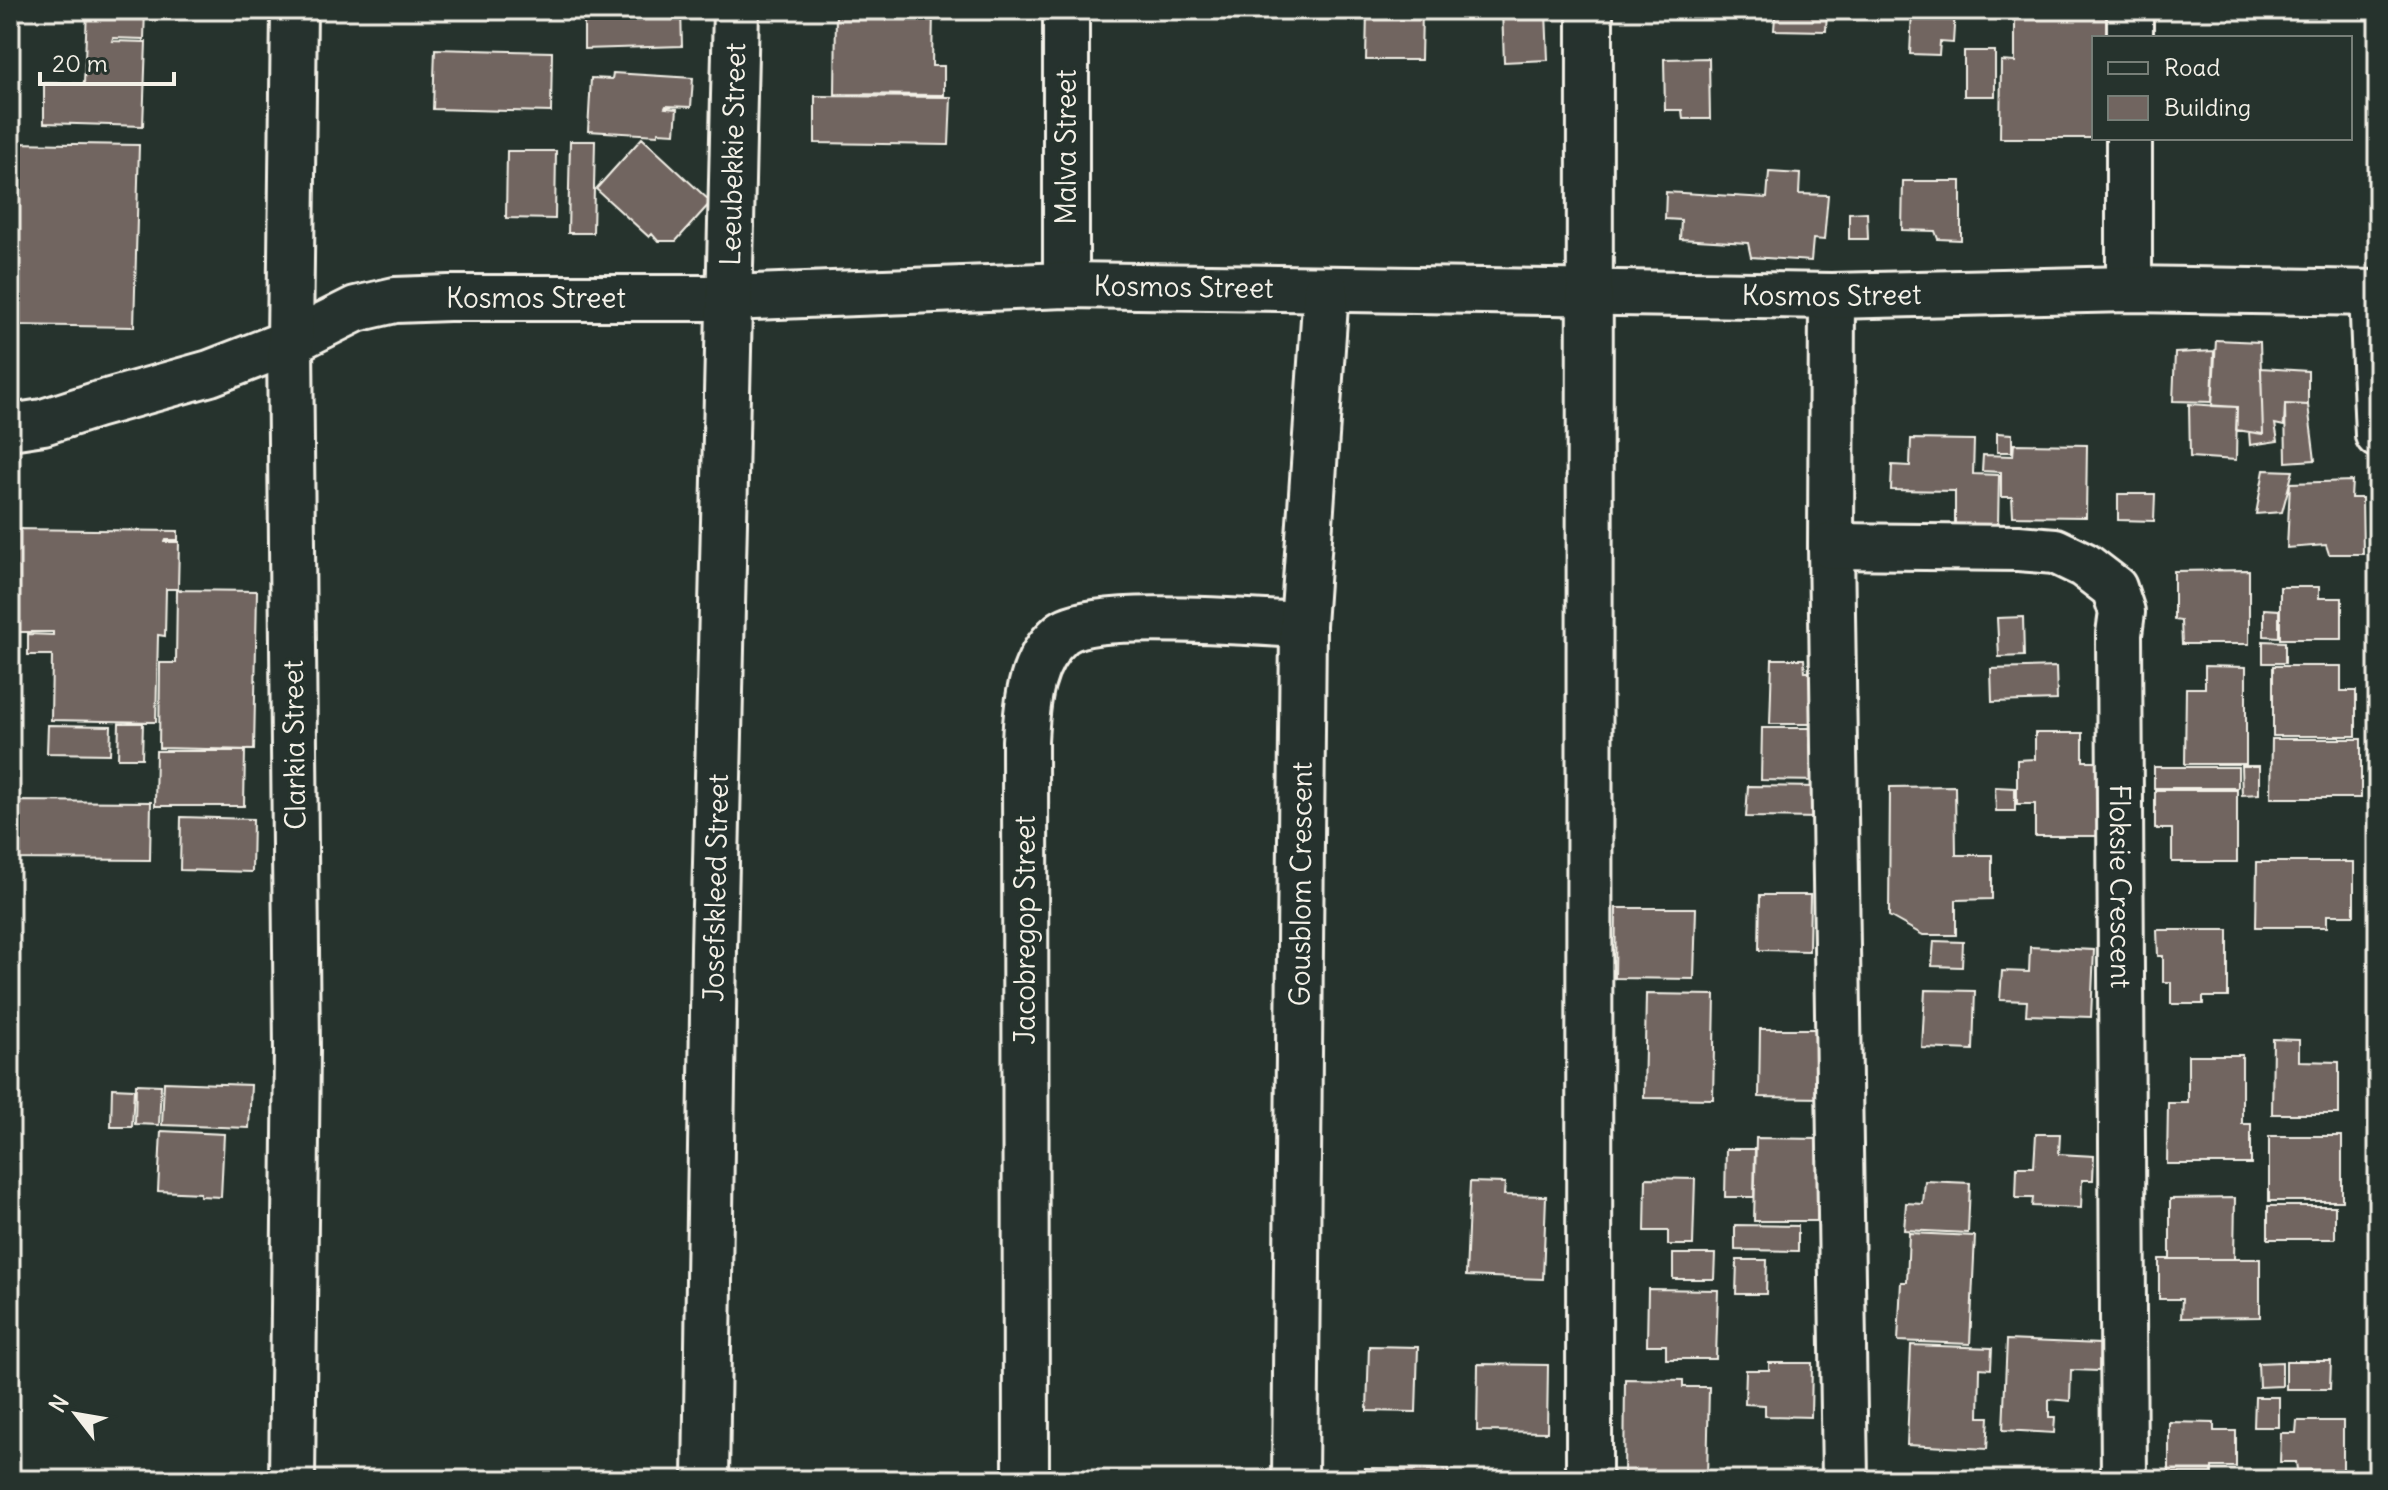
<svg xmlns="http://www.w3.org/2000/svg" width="2388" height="1490" font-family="Delius,sans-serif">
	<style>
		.building { fill: #716560; stroke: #f4f1e8; stroke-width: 2 }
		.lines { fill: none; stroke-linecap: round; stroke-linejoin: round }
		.minor-casing { stroke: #f4f1e8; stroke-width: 50 }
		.minor { stroke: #26332d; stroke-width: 44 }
		.labels { text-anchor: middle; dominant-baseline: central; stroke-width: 7; stroke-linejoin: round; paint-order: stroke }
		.street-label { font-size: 28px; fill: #f4f1e8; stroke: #26332d }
	</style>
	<rect width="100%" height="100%" fill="#26332d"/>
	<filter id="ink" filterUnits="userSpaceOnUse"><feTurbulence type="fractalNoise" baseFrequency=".0125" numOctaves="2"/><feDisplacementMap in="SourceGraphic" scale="16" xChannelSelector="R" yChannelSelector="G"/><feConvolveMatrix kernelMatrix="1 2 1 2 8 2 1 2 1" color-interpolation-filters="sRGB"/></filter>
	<g filter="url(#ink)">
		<path class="building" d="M87,10H145L144,39L113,38L112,41L146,42L143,126L44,123V83L84,84Z
			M531,10H556V17L531,16Z
			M567,10H681L682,46L584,49V12L567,13Z
			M836,10H933L932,66H944V95L835,94Z
			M1367,10H1422L1421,60H1366Z
			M1502,10L1546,12L1548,60L1504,62Z
			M1751,10H1827L1826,31L1774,30L1775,17L1751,16Z
			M1912,10H1955L1953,43L1940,42L1939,55L1910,54Z
			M2015,10H2109L2108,38H2094V138H2107H2000L2001,61L2015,62Z
			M435,49L552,52L551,112L433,109Z
			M1964,51H1995V96H1964Z
			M1709,58L1710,119H1683L1682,110H1665L1664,59Z
			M613,73L693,78L691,107L666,106L665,108L677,109L675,133L658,132V135L588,131L591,78L612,79Z
			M815,96L951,97L949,145L815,143Z
			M642,138L711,202L676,241H658L652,234L649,237L596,189Z
			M570,141H595L593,233H568Z
			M10,143L139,145L134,327L10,325Z
			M507,151H556L555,219L506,218Z
			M1769,172L1800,174L1799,194L1828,195L1824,240L1813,239L1811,261L1751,257L1748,243L1680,239L1681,220L1665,219L1666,192L1767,198Z
			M1903,181H1961V240L1938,239L1935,231L1902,230Z
			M1867,212L1868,239H1849V213Z
			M2216,340L2260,342L2263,434L2236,430L2237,407L2212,406Z
			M2214,351L2212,402L2173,401L2175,353Z
			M2261,368L2308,371V405L2285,404L2284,426L2275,424L2278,441L2250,445L2249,432L2263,434Z
			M2189,404L2237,407L2236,460L2190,457Z
			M2285,404L2308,405L2315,460L2286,462Z
			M1997,433L2012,434V452H1997Z
			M1911,439L1974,440L1973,474L1999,475L1998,525L1955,524V491L1891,490L1892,465L1910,466Z
			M2014,444L2087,445L2086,517L2013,516L2012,497H2001V472L1982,471L1983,455L2013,456Z
			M2264,470L2293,471L2282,512L2256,514Z
			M2352,481L2351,498H2362L2363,554H2329L2326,545L2287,548L2290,483Z
			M2118,494H2155L2154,521L2118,520Z
			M10,529L178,531V540H166L165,542H179L178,589H166L165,636L158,635L156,722L51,720L52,655H28V634L53,635V632H10Z
			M2249,570V644H2182L2181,621L2174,620V571Z
			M2280,587H2319V598H2342V639H2280Z
			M177,590L257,591L254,750L159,748L160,663H176Z
			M2264,609L2279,610V637L2264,636Z
			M2023,617L2024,656L1999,657L1997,618Z
			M2263,641L2285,642V663H2263Z
			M1772,659H1804L1805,672H1822L1821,724H1770Z
			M2205,666L2246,667V764H2185L2186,688H2205Z
			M2273,666H2341V691H2356V736H2273Z
			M2056,667L2057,700L1992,702L1991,669Z
			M119,723H143L142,758H118Z
			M48,725L111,726L110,754L47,753Z
			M1762,728H1823L1822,781L1761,780Z
			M2035,733H2083V761H2100L2099,836H2035V804H2017V760L2035,759Z
			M2272,739H2361V798H2271Z
			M156,751H245L244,806H155Z
			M2241,766H2259V794L2242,795Z
			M2154,767H2238V788H2154Z
			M1748,786L1820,787V818L1746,817Z
			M1955,786L1956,855H1992V899L1956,900V935H1923L1889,916L1890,787Z
			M1995,787L2015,788V811H1996Z
			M2155,790H2237V862H2172V829H2155Z
			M10,801L151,802L150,860L10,859Z
			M181,817L253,819L252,872L180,870Z
			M2257,862H2354V915H2327V927H2256Z
			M1760,895H1810L1809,951L1759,950Z
			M1616,908H1696L1694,979L1615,978Z
			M2157,930H2228V997H2203V1004H2171V982H2163V956H2158Z
			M1934,941L1963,942L1962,967L1932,966Z
			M2030,947L2094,950L2091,1017L2026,1015L2027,1001L2000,1000L2002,971L2029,972Z
			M1925,990L1975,991L1973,1050L1922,1048Z
			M1646,994L1715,995L1713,1099L1644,1098Z
			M1760,1029H1826L1825,1098L1759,1097Z
			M2273,1039L2299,1040V1061L2339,1062V1114H2272Z
			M2188,1055H2242V1124H2251V1164H2167L2168,1103H2188Z
			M164,1082L251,1085L249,1128L162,1125Z
			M136,1084L161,1085L159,1125L135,1124Z
			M112,1088L134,1089L132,1127H111Z
			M161,1131L224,1134L221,1197L200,1196V1193L158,1191Z
			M2036,1134H2060L2059,1154L2094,1156L2093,1180H2082L2081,1208L2032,1206L2033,1198H2016L2017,1167H2034Z
			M2269,1136H2342V1201H2269Z
			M1756,1138L1819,1139L1817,1221H1754Z
			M1726,1149H1755L1754,1197H1725Z
			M1646,1178L1695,1179L1693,1245H1668V1231H1645Z
			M1925,1181L1970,1183L1968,1233L1904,1230L1906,1203L1923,1204Z
			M1470,1182L1505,1183L1504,1195L1546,1196L1543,1279L1466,1276Z
			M2235,1198L2234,1259H2170V1199Z
			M2268,1206H2335V1239H2268Z
			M1735,1225L1798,1226V1251L1735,1250Z
			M1909,1233L1975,1236L1970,1344L1898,1341L1901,1282H1907Z
			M1673,1254H1715L1714,1279H1673Z
			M2159,1259H2260V1317L2181,1318L2182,1299H2159Z
			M1737,1260H1767L1766,1294H1736Z
			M1648,1289L1718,1290L1716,1359H1666V1345H1647Z
			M2007,1340L2100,1344L2099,1371L2071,1370L2070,1401L2049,1399V1417H2055L2054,1433L2003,1430Z
			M1911,1345L1992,1348L1991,1369L1980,1368L1979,1417H1989L1987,1449L1907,1445Z
			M1369,1346L1418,1347L1416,1412L1367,1411Z
			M2286,1361H2331L2330,1389H2286Z
			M2282,1362V1386L2259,1387L2258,1363Z
			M1769,1363H1812L1811,1417L1765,1416V1405L1745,1404L1746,1370H1769Z
			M1478,1364L1548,1365L1547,1432L1477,1431Z
			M1625,1379L1683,1380V1387H1709L1707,1480H1624Z
			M2255,1397H2279V1427H2254Z
			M2297,1421H2343V1470H2297L2296,1462H2280L2281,1433H2296Z
			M2169,1422L2214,1423V1431H2236V1467H2212V1473H2169Z
			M1364,1468L1449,1469L1448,1480H1364Z
			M1913,1472L1961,1474V1480H1912Z
			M2279,1472H2342V1480H2279Z
			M2015,1475L2081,1478V1480H2015Z"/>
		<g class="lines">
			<defs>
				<g id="minor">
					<path d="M2130,38V10"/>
					<path d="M1066,285V10"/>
					<path d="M2129,289V138"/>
					<path d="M2372,293L2378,435"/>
					<path d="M1832,296L1831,546L1845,1480"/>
					<path id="s1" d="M10,427L43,422L96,405L210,373L290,342L356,309L395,300L449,298H728L1066,285L1832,296L2129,289L2378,293"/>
					<path id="s2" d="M1831,546L2018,548L2055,551L2084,565L2114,588L2122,612L2119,634L2124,1480"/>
					<path d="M292,1480L297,1050L290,342L294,10"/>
					<path id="s3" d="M706,1480L714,948L736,10"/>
					<path d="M1026,1480L1025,741C1027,702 1030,661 1061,634C1089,609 1258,623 1303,625"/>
					<path id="s4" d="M1295,1480L1303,625L1326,290"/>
					<path d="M1589,1480L1590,10"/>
				</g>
			</defs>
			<use href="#minor" class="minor-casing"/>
			<use href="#minor" class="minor"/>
		</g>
	</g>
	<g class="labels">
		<g class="street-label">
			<text transform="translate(1066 147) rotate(-90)">Malva Street</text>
			<text stroke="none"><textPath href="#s3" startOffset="1326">Leeubekkie Street</textPath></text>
			<text stroke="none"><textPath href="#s1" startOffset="1196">Kosmos Street</textPath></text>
			<text stroke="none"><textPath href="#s1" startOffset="1844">Kosmos Street</textPath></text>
			<text stroke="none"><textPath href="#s1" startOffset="548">Kosmos Street</textPath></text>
			<text transform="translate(294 745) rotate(-91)">Clarkia Street</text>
			<text stroke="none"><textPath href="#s4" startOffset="596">Gousblom Crescent</textPath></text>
			<text stroke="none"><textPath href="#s2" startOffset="594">Floksie Crescent</textPath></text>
			<text stroke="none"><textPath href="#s3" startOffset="592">Josefskleed Street</textPath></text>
			<text transform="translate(1025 930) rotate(-90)">Jacobregop Street</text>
		</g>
	</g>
	<rect width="2388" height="1490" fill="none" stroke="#26332d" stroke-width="40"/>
	<rect x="20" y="20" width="2348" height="1450" fill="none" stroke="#f4f1e8" stroke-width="3" filter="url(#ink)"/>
	<rect x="2092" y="36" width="260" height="104" fill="#26332d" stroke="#787f78" stroke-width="2"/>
	<rect x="2108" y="62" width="40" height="12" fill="#26332d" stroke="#787f78" stroke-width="2"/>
	<text x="2164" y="76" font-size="24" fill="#f4f1e8">Road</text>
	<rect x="2108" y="96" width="40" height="24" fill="#716560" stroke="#787f78" stroke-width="2"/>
	<text x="2164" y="116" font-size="24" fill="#f4f1e8">Building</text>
	<g transform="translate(76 1414) rotate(301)" stroke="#26332d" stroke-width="6" paint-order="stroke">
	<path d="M0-6L14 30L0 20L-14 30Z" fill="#f4f1e8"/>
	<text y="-12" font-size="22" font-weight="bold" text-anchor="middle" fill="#f4f1e8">N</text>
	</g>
	<path d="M40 72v12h134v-12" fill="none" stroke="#f4f1e8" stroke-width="4"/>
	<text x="52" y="72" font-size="24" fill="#f4f1e8" stroke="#26332d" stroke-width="6" paint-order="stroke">20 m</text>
</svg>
